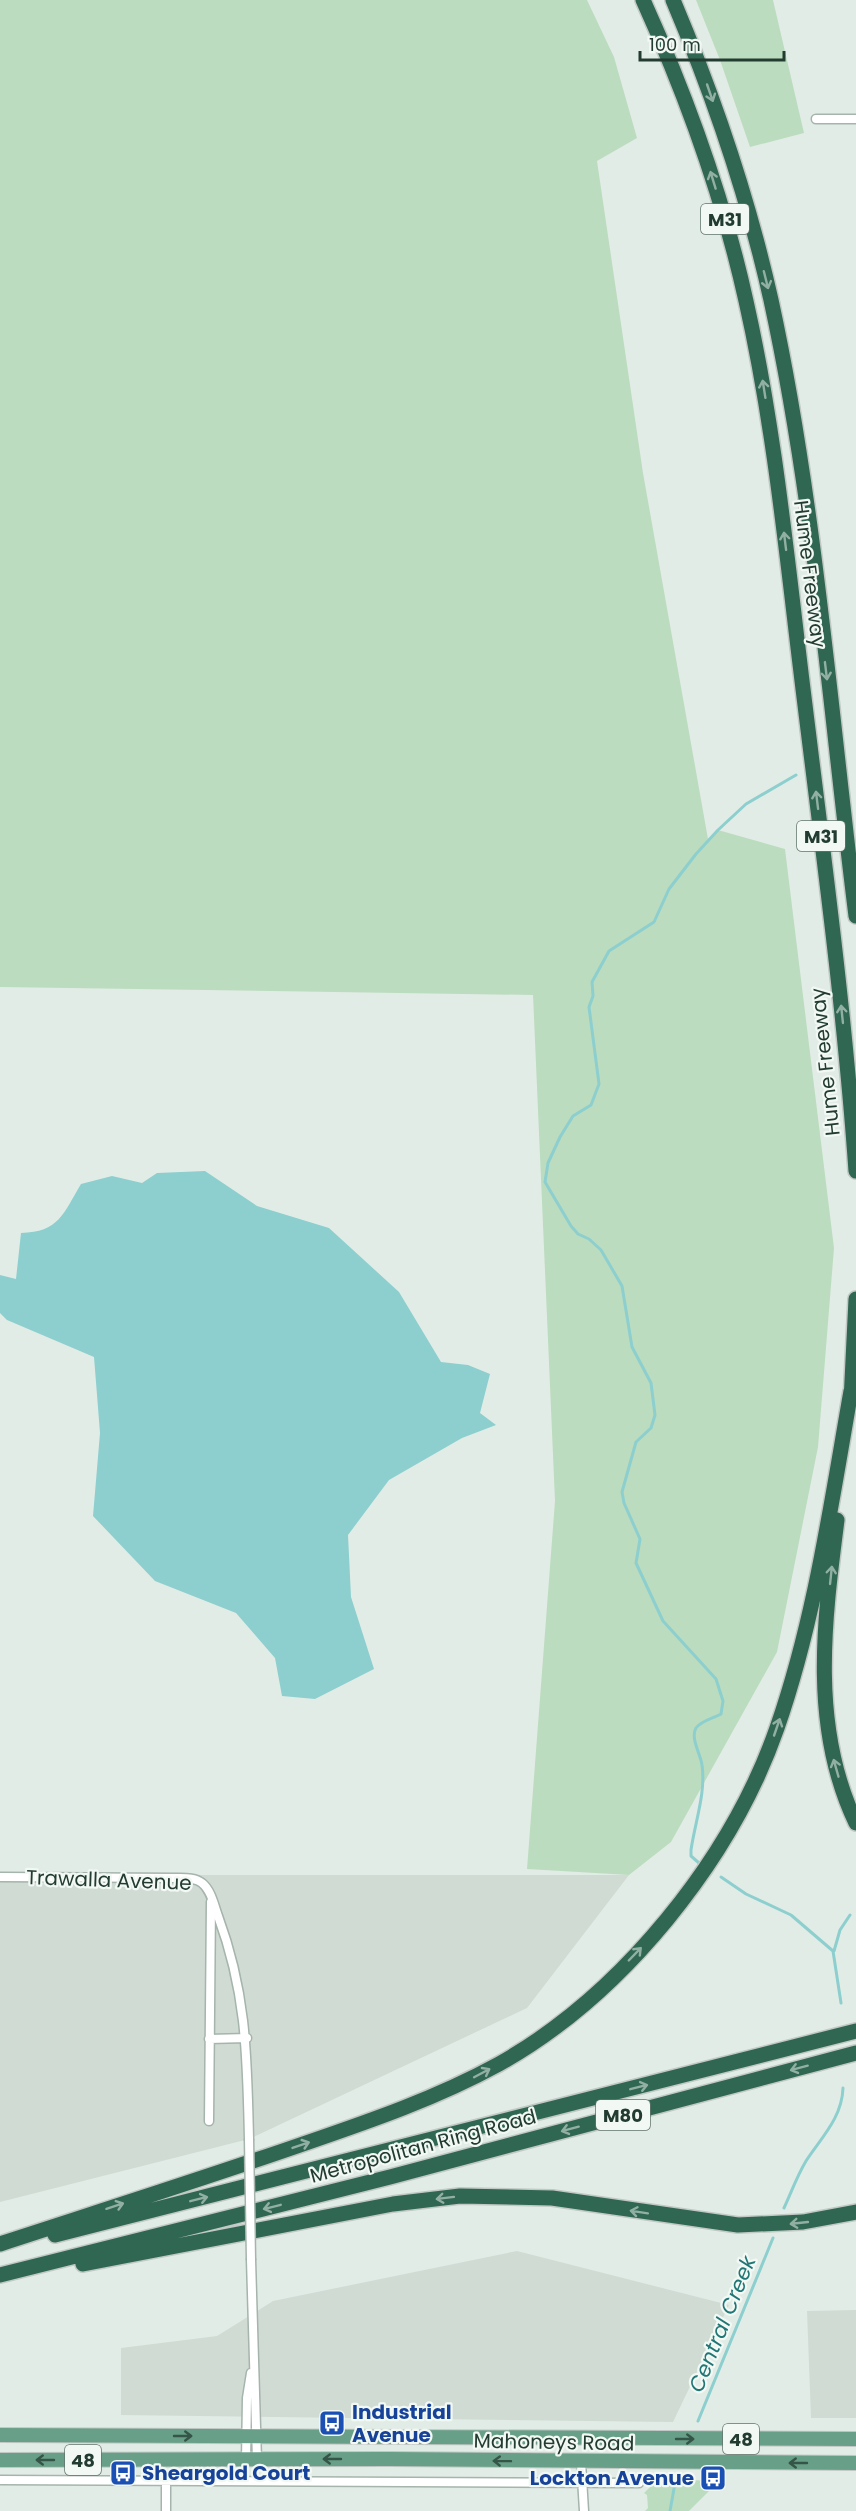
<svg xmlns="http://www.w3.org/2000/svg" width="856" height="2511" font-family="Poppins,sans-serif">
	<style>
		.built { fill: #d0dbd4 }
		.green { fill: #bcdcbf }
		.water { fill: #8ccfce }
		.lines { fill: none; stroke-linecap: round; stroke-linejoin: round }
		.stream { stroke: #8ccfce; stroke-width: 3 }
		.street-casing { stroke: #a5b4ac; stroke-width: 11 }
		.primary-casing { stroke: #c1c8c5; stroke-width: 16 }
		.highway-casing { stroke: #c1c8c5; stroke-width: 18 }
		.street { stroke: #fff; stroke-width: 8 }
		.primary { stroke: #689f88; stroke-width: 14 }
		.highway { stroke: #306752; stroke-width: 15 }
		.street-bridge-casing { stroke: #a5b4ac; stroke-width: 11; stroke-linecap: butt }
		.street-bridge { stroke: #fff; stroke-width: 8 }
		.oneway { stroke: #91b0a3 }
		.oneway2 { stroke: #345547 }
		.labels { text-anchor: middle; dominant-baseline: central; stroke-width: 4.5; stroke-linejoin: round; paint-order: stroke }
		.shield { fill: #f2f8f4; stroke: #61746c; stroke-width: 1.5 }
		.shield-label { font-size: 18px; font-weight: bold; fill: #233c31 }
		.street-label { font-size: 20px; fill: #233c31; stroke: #f2f8f4 }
		.transit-label { font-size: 20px; font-weight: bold; fill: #164399; stroke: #f2f8f4; text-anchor: start }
		.water-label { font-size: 21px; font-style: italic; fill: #1f7675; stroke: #f2f8f4 }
	</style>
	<rect width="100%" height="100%" fill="#e2ece6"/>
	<path class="built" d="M0,1875H629L527,2008L249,2139L0,2202Z
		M517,2251L729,2305L673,2422L121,2415V2348L217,2336L273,2301Z
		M856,2310V2418H811L807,2311Z"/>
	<path class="green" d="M0,0H587L614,57L637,138L597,161L643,473L708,839L718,830L785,849L834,1248L818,1447L777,1652L671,1842L629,1875L527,1869L555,1501L533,995L0,987Z
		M696,0H773L804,133L750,147L720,60Z
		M644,2477L708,2481L714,2486L689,2511H645L648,2508L647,2495L644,2493L650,2487Z"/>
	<path class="water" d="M205,1171L257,1206L329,1228L399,1292L441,1362L468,1365L490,1374L480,1413L496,1425L462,1438L389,1480L348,1535L351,1597L374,1669L315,1699L282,1696L275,1658L236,1613L155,1581L93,1516L100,1433L94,1357L7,1320L0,1313V1275L16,1279L21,1233C59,1232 63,1214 81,1184L112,1176L142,1183L157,1173Z"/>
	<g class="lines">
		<path class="stream" d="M699,1863L691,1856V1850C695,1822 706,1793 702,1765C701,1755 690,1738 696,1728C701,1721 714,1718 721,1714L723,1701L716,1679L663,1621L636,1563L640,1539L624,1503L622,1492L636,1442L651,1428L655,1415L651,1383L632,1347L622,1286L601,1250L589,1239L578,1234L571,1226L545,1182L548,1163L560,1137L573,1116L591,1105L599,1084L589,1007L593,996L592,982L609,951L654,922L669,889L696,854L718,830L746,804L796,775
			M721,1877L746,1894L791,1915L833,1951L841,2003
			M834,1951L840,1930L850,1915
			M784,2208C791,2193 797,2176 806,2161C821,2138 842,2118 843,2088
			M698,2421L773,2238
			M670,2511L675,2483"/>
		<defs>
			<path id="street" d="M816,119H856
				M0,1877L180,1878C187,1878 196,1878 202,1883C211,1890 214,1905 218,1916C247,1994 247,2058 249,2139
				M209,2039L247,2038
				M209,2121L211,1902
				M251,2260L257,2460
				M246,2461L247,2398L251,2373
				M581,2462L584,2511
				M0,2480L639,2483
				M166,2511V2481"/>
			<path id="primary" d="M0,2435L856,2439
				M0,2460L390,2459L856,2463"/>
			<path id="highway" d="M643,0C687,97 723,197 746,301C776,434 788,570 805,705C824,860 845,1015 856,1171
				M673,0C714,97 748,197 771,300C815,502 830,710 856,916
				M851,1401L856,1299
				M837,1520C824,1621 810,1727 856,1823
				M55,2235L856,2031
				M0,2244C101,2211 202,2179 303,2144C370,2121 437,2098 499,2064C622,1995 731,1860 777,1728C815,1619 831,1504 851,1391
				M83,2264L393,2204L460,2196L552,2198L738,2225L803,2222L856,2212
				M0,2275L390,2177L856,2053"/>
		</defs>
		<use href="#street" class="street-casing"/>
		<use href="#primary" class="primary-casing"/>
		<use href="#highway" class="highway-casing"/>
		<use href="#street" class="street"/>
		<use href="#primary" class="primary"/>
		<use href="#highway" class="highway"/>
		<defs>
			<path id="street-bridge" d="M249,2139L251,2260"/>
		</defs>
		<use href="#street-bridge" class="street-bridge-casing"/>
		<use href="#street-bridge" class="street-bridge"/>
	</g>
	<defs><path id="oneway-shaft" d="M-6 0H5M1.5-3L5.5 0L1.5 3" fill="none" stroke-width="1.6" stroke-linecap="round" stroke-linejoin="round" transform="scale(1.5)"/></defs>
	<g class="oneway">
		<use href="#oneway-shaft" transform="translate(710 93) rotate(71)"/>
		<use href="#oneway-shaft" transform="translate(713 180) rotate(-107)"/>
		<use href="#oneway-shaft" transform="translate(766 280) rotate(76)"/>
		<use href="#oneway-shaft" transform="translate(764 389) rotate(-99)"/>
		<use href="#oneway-shaft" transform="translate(785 541) rotate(-97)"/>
		<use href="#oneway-shaft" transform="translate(826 671) rotate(83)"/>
		<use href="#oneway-shaft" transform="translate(817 800) rotate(-97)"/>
		<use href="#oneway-shaft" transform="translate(842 1014) rotate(-96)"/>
		<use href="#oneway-shaft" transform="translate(831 1575) rotate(-84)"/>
		<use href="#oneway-shaft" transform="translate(777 1727) rotate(-71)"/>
		<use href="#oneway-shaft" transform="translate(836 1768) rotate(-106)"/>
		<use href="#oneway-shaft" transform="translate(635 1954) rotate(-46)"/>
		<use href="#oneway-shaft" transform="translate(799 2068) rotate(165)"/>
		<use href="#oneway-shaft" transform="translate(482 2073) rotate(-28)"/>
		<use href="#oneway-shaft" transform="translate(639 2087) rotate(-14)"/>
		<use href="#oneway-shaft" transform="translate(570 2129) rotate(165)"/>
		<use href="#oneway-shaft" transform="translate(301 2145) rotate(-19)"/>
		<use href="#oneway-shaft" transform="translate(445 2198) rotate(173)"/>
		<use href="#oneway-shaft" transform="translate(199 2199) rotate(-14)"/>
		<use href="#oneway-shaft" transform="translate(115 2206) rotate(-18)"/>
		<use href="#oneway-shaft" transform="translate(272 2207) rotate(166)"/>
		<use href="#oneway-shaft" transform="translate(639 2212) rotate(-171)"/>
		<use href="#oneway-shaft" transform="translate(799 2223) rotate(174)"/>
	</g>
	<g class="oneway2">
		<use href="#oneway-shaft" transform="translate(183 2436)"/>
		<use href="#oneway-shaft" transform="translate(685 2439)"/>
		<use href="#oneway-shaft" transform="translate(332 2459) rotate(180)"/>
		<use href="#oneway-shaft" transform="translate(45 2460) rotate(-180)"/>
		<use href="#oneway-shaft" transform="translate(502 2461) rotate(-179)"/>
		<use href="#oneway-shaft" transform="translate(798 2463) rotate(-180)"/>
	</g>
	<defs>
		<symbol id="bus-square" viewBox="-11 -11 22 22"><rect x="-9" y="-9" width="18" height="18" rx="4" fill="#1a4fb4" stroke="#f2f8f4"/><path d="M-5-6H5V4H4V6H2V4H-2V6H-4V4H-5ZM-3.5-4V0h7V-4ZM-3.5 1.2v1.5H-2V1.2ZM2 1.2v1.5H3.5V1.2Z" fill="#fff"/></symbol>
	</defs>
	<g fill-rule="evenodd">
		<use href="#bus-square" x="317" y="2408" width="30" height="30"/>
		<use href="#bus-square" x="108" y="2458" width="30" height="30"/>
		<use href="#bus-square" x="698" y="2463" width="30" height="30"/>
	</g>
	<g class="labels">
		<g class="shield">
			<rect x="701" y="204" width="48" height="30" rx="4.5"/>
			<rect x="797" y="821" width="48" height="30" rx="4.5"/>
			<rect x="596" y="2100" width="54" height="30" rx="4.5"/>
			<rect x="723" y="2424" width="36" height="30" rx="4.5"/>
			<rect x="65" y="2445" width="36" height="30" rx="4.5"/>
		</g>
		<g class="shield-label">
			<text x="725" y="219">M31</text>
			<text x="821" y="836">M31</text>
			<text x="623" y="2115">M80</text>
			<text x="741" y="2439">48</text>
			<text x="83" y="2460">48</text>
		</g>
		<g class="street-label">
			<text transform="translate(810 574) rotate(83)">Hume Freeway</text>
			<text transform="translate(825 1062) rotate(-96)">Hume Freeway</text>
			<text transform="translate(109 1880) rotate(2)">Trawalla Avenue</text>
			<text transform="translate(423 2146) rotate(-15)">Metropolitan Ring Road</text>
			<text transform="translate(554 2442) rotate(1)">Mahoneys Road</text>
		</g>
		<g class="transit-label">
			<text x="352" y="2412">Industrial<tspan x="352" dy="23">Avenue</tspan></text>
			<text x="142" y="2473">Sheargold Court</text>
			<text x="694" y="2478" text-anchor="end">Lockton Avenue</text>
		</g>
		<g class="water-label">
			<text transform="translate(722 2324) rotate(-68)">Central Creek</text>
		</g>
	</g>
	<path d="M640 51v9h144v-9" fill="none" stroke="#233c31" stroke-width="3"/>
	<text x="649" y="51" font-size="18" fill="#233c31" stroke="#f2f8f4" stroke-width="4.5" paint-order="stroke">100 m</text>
</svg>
